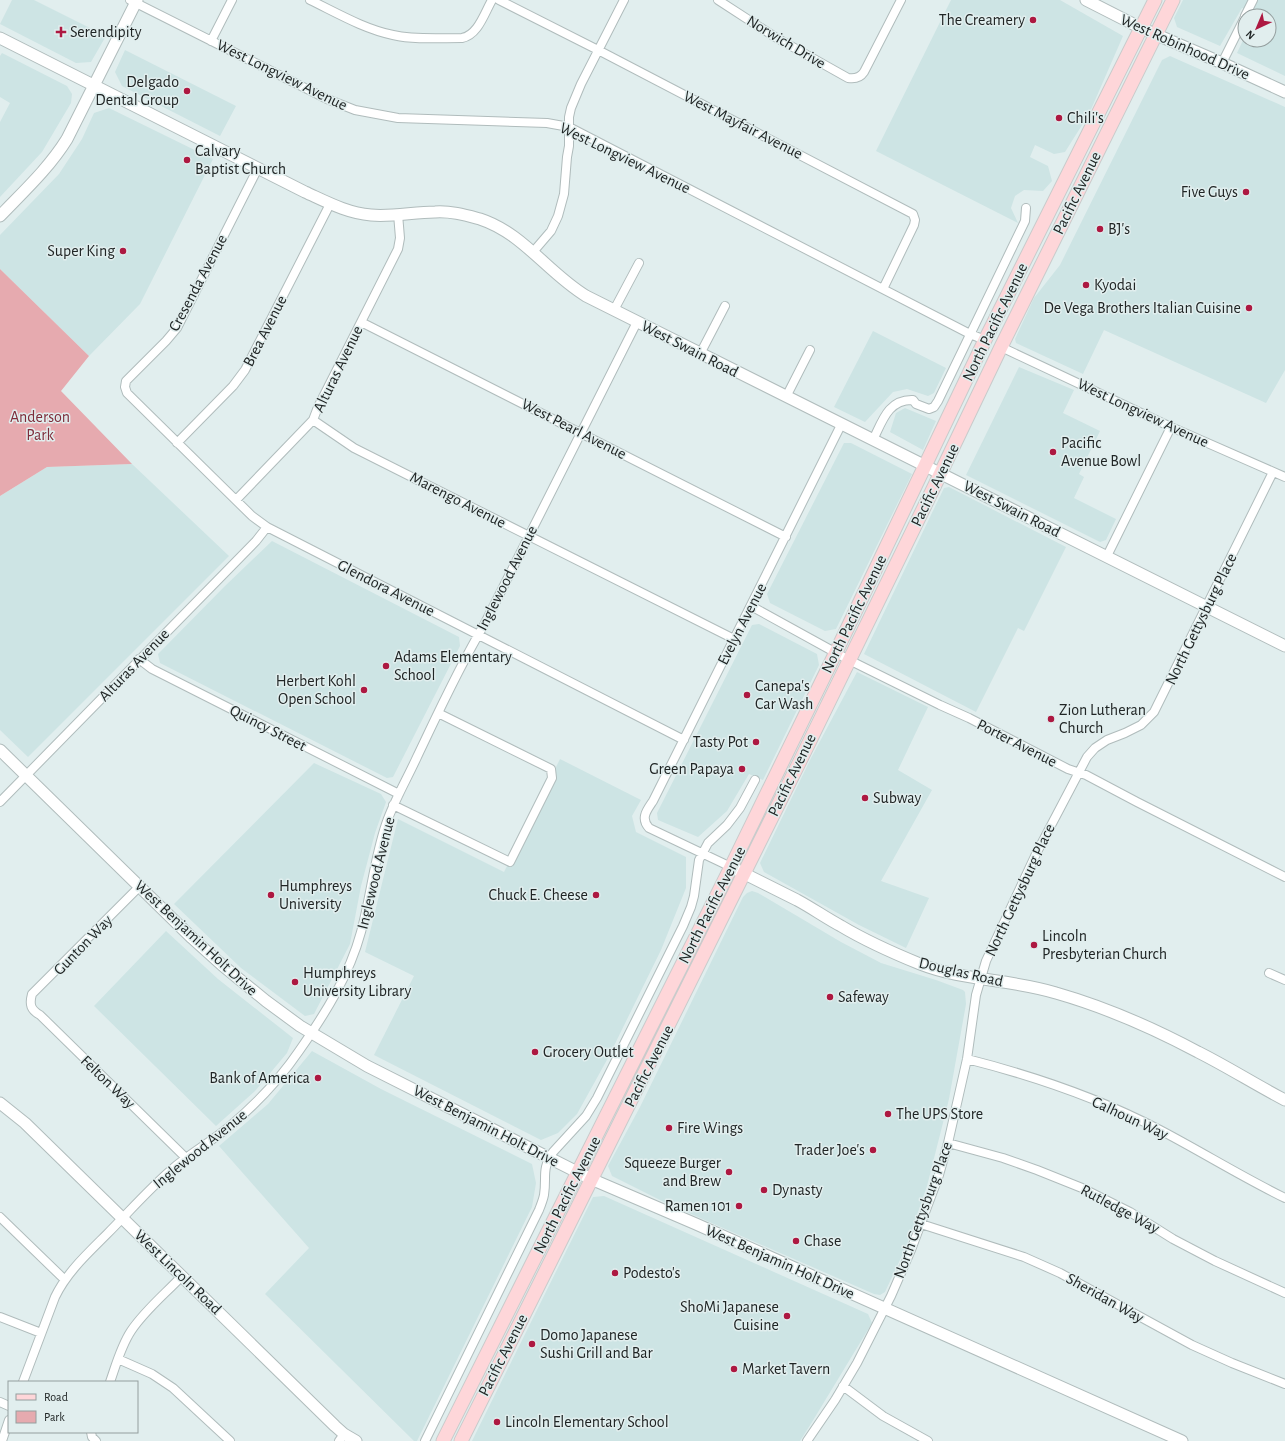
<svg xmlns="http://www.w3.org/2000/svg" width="1285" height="1441" font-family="'Alegreya Sans',sans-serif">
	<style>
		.built { fill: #cde4e4 }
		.green { fill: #e6aaaf }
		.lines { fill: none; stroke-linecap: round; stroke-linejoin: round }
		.street-casing { stroke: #b0bcbc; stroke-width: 10 }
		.secondary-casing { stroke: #b0bcbc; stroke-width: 13 }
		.primary-casing { stroke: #c9cbcb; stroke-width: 15 }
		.street { stroke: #fff; stroke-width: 8 }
		.secondary { stroke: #fff; stroke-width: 11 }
		.primary { stroke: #fed6d9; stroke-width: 13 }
		.poi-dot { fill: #ad1841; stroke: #e1eeee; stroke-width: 1.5 }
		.labels { text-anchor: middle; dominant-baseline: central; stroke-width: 3; stroke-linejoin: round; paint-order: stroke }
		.poi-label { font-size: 16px; fill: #202525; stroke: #e1eeee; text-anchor: start }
		.street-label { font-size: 16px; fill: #202525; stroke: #e1eeee }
		.park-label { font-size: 16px; fill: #7e2c3a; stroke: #e1eeee }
	</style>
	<rect width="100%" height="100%" fill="#e1eeee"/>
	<path class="built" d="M12,0H34L106,36L91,62L76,63L0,24Z
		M951,0H1060L1123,36L1089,114L1065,152L1054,154L1035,145L1030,157L1048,166L1052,181L1043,191L1024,190L1015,196L1011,208L1018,223L876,151Z
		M1183,0H1285V76L1237,53L1245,36V40H1269V16H1254L1255,13L1242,8L1220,46L1177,27L1174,18Z
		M125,50L236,106L220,136L122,86L115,72Z
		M2,53L67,86L72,94L71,103L42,152L0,197V122L10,103L0,97V56Z
		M1170,56L1285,107V370L1266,403L1104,330L1083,374L1016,343L1015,339L1034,298L1060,265L1162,60Z
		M109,108L213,159L140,304L89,356L0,269V235L59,174L82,139L94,113Z
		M873,331L946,368L934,393L928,396L907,389L893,392L865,422L834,407Z
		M1019,367L1074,390L1063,413L1100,431L1079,474L1084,477L1074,498L1116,519L1106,540L1100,542L966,475Z
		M905,408L936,421L923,450L890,432L896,413Z
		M844,443H851L912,474L836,629L825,631L770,603L767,594Z
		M132,464L229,556L28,757L0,730V496L47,467Z
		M949,487L1066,547L1024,631L1018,628L976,712L864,654L944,488Z
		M272,541L459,637L460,646L393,777L387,778L160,663L158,654L225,586Z
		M759,624L817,654L819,665L763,780L749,774L727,811L698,837L658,820L657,813L752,625Z
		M857,672L928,707L898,770L932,790L881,881L929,898L906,948L859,925L764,872L760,863L811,758Z
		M560,759L641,800L632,816L636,832L686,857V888L661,950L608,1058L577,1114L558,1133L541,1140L374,1055L414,976L365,952L398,819L504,872Z
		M314,763L381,794L386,802L375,833L361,886L350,944L314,1014L305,1016L241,968L174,904Z
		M752,891L758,893L841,942L881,963L936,980L963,990L965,992L966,1004L949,1099L927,1186L906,1247L885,1292L880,1295L874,1294L666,1203L612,1176L608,1166L640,1107L743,897L747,893Z
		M166,931L218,979L293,1038L287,1053L255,1091L216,1126L94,1006Z
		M312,1051L381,1089L532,1164L536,1183L532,1207L417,1441H414L265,1294L309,1248L219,1146L268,1104Z
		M604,1196L868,1314L872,1323L812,1422L800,1441H472L593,1197Z"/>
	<path class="green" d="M0,269L89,356L61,391L132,464L47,467L0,496Z"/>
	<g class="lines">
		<defs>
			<path id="street" d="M130,0L327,99L355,110L398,118L547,123L569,127L970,334L985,340
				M310,0C337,13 364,29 393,35C415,40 439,38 462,38C478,35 484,14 492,0
				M499,0L598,50L913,214L915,220L914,225L883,289
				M718,0L775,37L848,78C854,79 860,78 864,72L901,0
				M1245,16L1253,0
				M211,41L232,0
				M1222,63L1245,17
				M258,168L177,328L166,341L126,381L125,387L127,393L252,516L267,527L684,740
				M533,252L551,231L558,216L564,194L567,157L569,146V117L571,108L581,84L624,0
				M614,310L639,263
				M361,322L786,537
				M1001,347L1171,427L1285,477
				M700,354L725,306
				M786,397L810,350
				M313,420L354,448L734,639
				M873,440C882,422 888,399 913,400L916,404L929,409L934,407L938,401L1025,221L1026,208
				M177,443L233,386L245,370L330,204
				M236,500L313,420L318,407L398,249L400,238L398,214
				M1107,556L1171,427
				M751,606L849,660L940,705L969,718L1068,769L1086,775L1137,802L1285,877
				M139,659L152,669L399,794
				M0,802L256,541L267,527
				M393,805L510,862L552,778L551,769L438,713
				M731,867L649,828C640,818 647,810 653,801L841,425
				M140,886L32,994C29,1005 31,1010 40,1015L186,1158
				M1269,973L1285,980
				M967,1059C1034,1076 1099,1098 1160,1130C1202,1152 1242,1177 1285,1198
				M948,1143L1003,1158L1037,1170L1082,1188L1130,1212L1173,1239L1215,1261L1285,1293
				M0,1217L65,1280
				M921,1224L1024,1257L1060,1273L1192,1345L1232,1363L1285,1384
				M0,1317L41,1333
				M118,1359L152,1374L173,1388L230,1441
				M23,1382L55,1297C67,1272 88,1253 107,1234C128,1213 148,1190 171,1170C189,1154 211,1142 230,1126C256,1104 280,1079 299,1051C325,1014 349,976 361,932C371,896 374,859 386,824C394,801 407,779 417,757C438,713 459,667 484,625L637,322
				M110,1382C116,1365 121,1346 131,1331C145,1310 165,1294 182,1276
				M843,1386L883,1416L928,1441
				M0,1402L9,1406
				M91,1432L92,1437L96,1441
				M2,1441L9,1420
				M339,1441L344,1434
				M425,1441L539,1210C541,1205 543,1200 544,1195C547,1176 541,1170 553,1152L586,1116L597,1098L683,926L691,907L694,896L699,860L708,843L727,825L740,808L755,780
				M807,1441L835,1400L857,1363L891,1296L911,1250L939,1175L948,1143L967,1059L976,995L986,961L1036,854L1087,757L1095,748L1107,740L1125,733L1141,725L1154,712L1273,472"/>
			<path id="secondary" d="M1086,0L1141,28L1222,63L1285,92
				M0,38L305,192C327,202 347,213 371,215C392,217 414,212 435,212C451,211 465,215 480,219C523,233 548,273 586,296L1285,646
				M0,216C24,191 49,168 67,139L137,0
				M0,750L192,938L222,965L266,1001L300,1026L367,1066L591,1179L696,1224L1182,1441
				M737,870C757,880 777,890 797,900C812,908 826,918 841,926C866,941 893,953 920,964C963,981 1011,979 1056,993C1105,1007 1153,1028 1198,1052C1228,1067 1256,1085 1285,1100
				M0,1103L25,1123L335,1426L344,1434L356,1441"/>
			<path id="primary" d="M443,1441L731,867L836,652L985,340L1155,0
				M461,1441L800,761L933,489L1001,347L1173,0"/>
		</defs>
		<use href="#street" class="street-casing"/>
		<use href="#secondary" class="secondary-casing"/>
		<use href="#primary" class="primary-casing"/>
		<use href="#street" class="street"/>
		<use href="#secondary" class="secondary"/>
		<use href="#primary" class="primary"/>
	</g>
	<g class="poi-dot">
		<circle cx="1033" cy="20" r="4"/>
		<path d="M59 26h4v4h4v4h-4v4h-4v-4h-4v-4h4z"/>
		<circle cx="187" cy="91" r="4"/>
		<circle cx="1059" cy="118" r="4"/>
		<circle cx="187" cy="160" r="4"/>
		<circle cx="1246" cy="192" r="4"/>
		<circle cx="1100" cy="229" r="4"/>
		<circle cx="123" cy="251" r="4"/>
		<circle cx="1086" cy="285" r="4"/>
		<circle cx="1249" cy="308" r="4"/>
		<circle cx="1053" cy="452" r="4"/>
		<circle cx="386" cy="666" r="4"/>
		<circle cx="364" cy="690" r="4"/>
		<circle cx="747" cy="695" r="4"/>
		<circle cx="1051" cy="719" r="4"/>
		<circle cx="756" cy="742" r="4"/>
		<circle cx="742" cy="769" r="4"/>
		<circle cx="865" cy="798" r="4"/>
		<circle cx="271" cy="895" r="4"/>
		<circle cx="596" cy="895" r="4"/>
		<circle cx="1034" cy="945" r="4"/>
		<circle cx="295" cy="982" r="4"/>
		<circle cx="830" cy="997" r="4"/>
		<circle cx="535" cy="1052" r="4"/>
		<circle cx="318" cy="1078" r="4"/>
		<circle cx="888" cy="1114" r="4"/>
		<circle cx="669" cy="1128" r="4"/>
		<circle cx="873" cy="1150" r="4"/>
		<circle cx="729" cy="1172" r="4"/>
		<circle cx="764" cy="1190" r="4"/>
		<circle cx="739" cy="1206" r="4"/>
		<circle cx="796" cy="1241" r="4"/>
		<circle cx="615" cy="1273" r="4"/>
		<circle cx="787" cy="1316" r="4"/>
		<circle cx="532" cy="1344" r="4"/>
		<circle cx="734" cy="1369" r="4"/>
		<circle cx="497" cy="1422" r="4"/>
	</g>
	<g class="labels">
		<g class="poi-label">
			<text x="1025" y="20" text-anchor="end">The Creamery</text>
			<text x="70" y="32">Serendipity</text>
			<text x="179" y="82" text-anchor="end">Delgado<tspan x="179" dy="18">Dental Group</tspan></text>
			<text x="1067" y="118">Chili's</text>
			<text x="195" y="151">Calvary<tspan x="195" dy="18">Baptist Church</tspan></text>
			<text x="1238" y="192" text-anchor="end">Five Guys</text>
			<text x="1108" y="229">BJ's</text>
			<text x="115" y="251" text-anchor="end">Super King</text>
			<text x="1094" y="285">Kyodai</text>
			<text x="1241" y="308" text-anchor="end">De Vega Brothers Italian Cuisine</text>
			<text x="1061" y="443">Pacific<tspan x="1061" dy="18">Avenue Bowl</tspan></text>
			<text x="394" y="657">Adams Elementary<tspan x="394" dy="18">School</tspan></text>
			<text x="356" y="681" text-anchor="end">Herbert Kohl<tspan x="356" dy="18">Open School</tspan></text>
			<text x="755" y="686">Canepa's<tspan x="755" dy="18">Car Wash</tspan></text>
			<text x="1059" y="710">Zion Lutheran<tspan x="1059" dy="18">Church</tspan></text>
			<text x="748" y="742" text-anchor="end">Tasty Pot</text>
			<text x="734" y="769" text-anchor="end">Green Papaya</text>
			<text x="873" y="798">Subway</text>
			<text x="279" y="886">Humphreys<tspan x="279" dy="18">University</tspan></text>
			<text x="588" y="895" text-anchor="end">Chuck E. Cheese</text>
			<text x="1042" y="936">Lincoln<tspan x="1042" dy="18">Presbyterian Church</tspan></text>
			<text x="303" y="973">Humphreys<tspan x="303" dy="18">University Library</tspan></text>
			<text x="838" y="997">Safeway</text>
			<text x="543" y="1052">Grocery Outlet</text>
			<text x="310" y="1078" text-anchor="end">Bank of America</text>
			<text x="896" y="1114">The UPS Store</text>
			<text x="677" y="1128">Fire Wings</text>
			<text x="865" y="1150" text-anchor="end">Trader Joe's</text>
			<text x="721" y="1163" text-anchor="end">Squeeze Burger<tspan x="721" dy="18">and Brew</tspan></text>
			<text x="772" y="1190">Dynasty</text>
			<text x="731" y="1206" text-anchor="end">Ramen 101</text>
			<text x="804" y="1241">Chase</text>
			<text x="623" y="1273">Podesto's</text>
			<text x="779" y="1307" text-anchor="end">ShoMi Japanese<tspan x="779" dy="18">Cuisine</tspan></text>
			<text x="540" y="1335">Domo Japanese<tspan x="540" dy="18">Sushi Grill and Bar</tspan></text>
			<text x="742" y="1369">Market Tavern</text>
			<text x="505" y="1422">Lincoln Elementary School</text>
		</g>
		<g class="street-label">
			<text transform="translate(786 42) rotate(31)">Norwich Drive</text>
			<text transform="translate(1185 47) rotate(24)">West Robinhood Drive</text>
			<text transform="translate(282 75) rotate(26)">West Longview Avenue</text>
			<text transform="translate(743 125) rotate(27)">West Mayfair Avenue</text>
			<text transform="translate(625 158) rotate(26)">West Longview Avenue</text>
			<text transform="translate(1077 193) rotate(-64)">Pacific Avenue</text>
			<text transform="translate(198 283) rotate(-62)">Cresenda Avenue</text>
			<text transform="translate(995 322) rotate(-64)">North Pacific Avenue</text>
			<text transform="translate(265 331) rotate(-63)">Brea Avenue</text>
			<text transform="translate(690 349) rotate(27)">West Swain Road</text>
			<text transform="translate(338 369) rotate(-64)">Alturas Avenue</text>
			<text transform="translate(1143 413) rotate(25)">West Longview Avenue</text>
			<text transform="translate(574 429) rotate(27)">West Pearl Avenue</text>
			<text transform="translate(935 485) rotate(-64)">Pacific Avenue</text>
			<text transform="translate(458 500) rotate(27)">Marengo Avenue</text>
			<text transform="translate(1012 509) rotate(27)">West Swain Road</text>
			<text transform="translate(507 578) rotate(-63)">Inglewood Avenue</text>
			<text transform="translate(386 588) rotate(27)">Glendora Avenue</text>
			<text transform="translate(854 614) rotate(-64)">North Pacific Avenue</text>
			<text transform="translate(1201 619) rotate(-64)">North Gettysburg Place</text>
			<text transform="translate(742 624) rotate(-63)">Evelyn Avenue</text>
			<text transform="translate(134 665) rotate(-46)">Alturas Avenue</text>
			<text transform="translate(268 728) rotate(27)">Quincy Street</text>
			<text transform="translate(1017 743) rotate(27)">Porter Avenue</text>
			<text transform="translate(792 775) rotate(-64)">Pacific Avenue</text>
			<text transform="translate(376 873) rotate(-76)">Inglewood Avenue</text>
			<text transform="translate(1020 890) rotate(-65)">North Gettysburg Place</text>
			<text transform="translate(712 905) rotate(-63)">North Pacific Avenue</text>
			<text transform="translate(196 938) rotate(43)">West Benjamin Holt Drive</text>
			<text transform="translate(83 945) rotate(-46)">Gunton Way</text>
			<text transform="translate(961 972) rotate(13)">Douglas Road</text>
			<text transform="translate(649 1066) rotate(-63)">Pacific Avenue</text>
			<text transform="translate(108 1082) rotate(44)">Felton Way</text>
			<text transform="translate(1130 1118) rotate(25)">Calhoun Way</text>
			<text transform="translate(486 1126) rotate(27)">West Benjamin Holt Drive</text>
			<text transform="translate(200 1149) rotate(-39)">Inglewood Avenue</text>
			<text transform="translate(567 1195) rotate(-63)">North Pacific Avenue</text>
			<text transform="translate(1120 1209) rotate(28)">Rutledge Way</text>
			<text transform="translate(923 1210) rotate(-70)">North Gettysburg Place</text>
			<text transform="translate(780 1262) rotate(24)">West Benjamin Holt Drive</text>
			<text transform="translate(178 1272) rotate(44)">West Lincoln Road</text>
			<text transform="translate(1105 1298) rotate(29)">Sheridan Way</text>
			<text transform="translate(503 1355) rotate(-63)">Pacific Avenue</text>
		</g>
		<g class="park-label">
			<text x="40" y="417">Anderson<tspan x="40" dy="18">Park</tspan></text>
		</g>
	</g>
	<rect x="8" y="1381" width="130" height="52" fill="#e1eeee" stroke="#949e9e"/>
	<rect x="16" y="1394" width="20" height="6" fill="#fed6d9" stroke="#949e9e"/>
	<text x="44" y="1401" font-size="12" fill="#202525">Road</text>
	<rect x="16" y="1411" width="20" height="12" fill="#e6aaaf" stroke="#949e9e"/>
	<text x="44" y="1421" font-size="12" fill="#202525">Park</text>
	<g transform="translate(1257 28) rotate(224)"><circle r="19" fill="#e1eeee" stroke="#949e9e"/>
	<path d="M0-3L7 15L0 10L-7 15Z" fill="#ad1841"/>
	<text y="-6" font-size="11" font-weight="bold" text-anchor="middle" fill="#202525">N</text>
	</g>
</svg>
